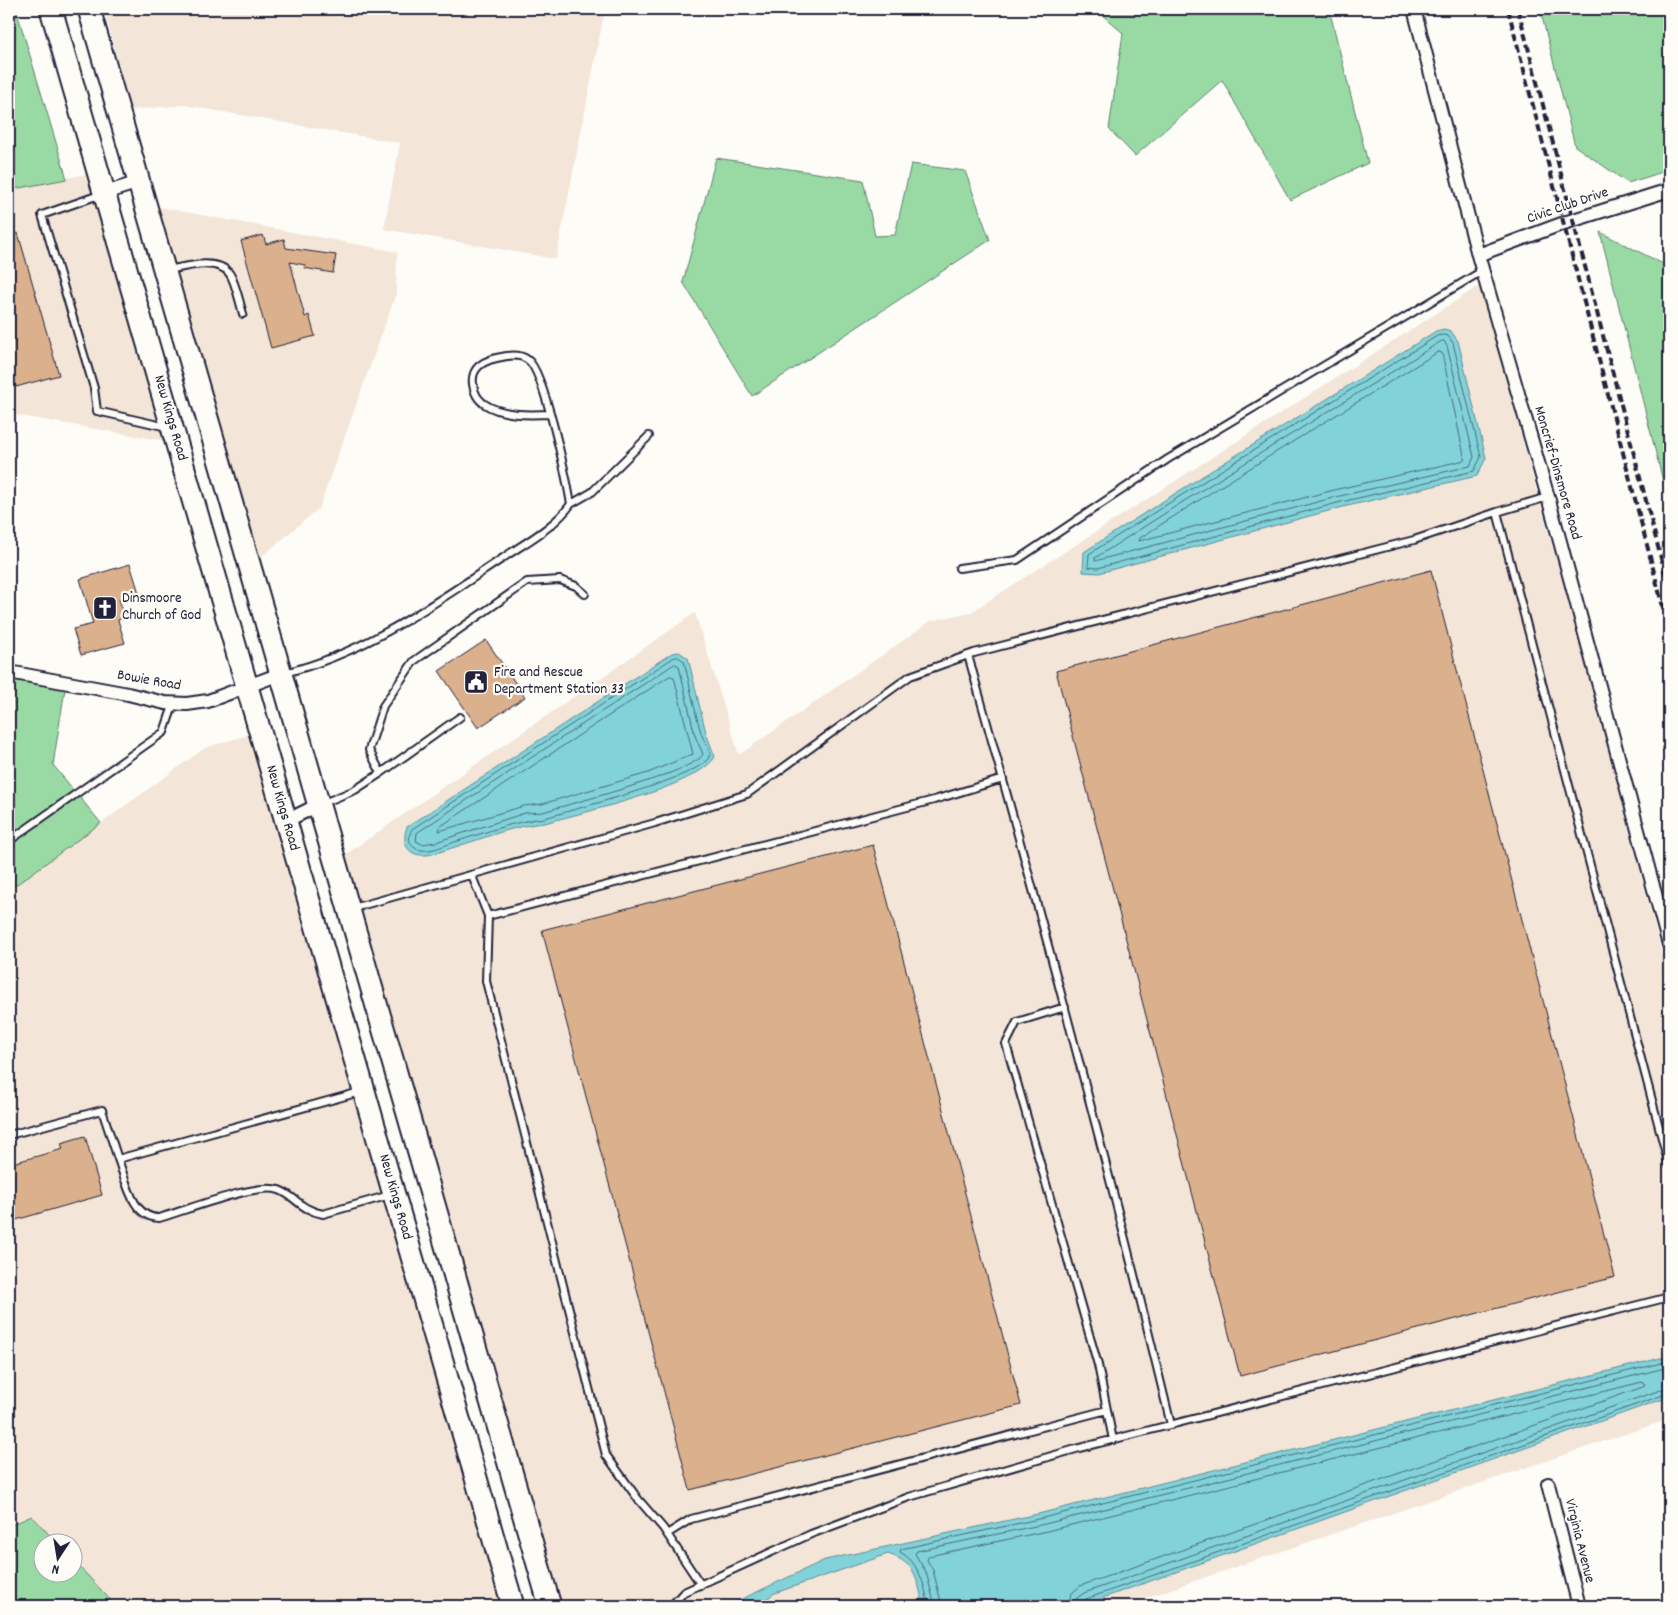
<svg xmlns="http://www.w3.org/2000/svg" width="1678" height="1615" font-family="Dekko,sans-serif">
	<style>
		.built { fill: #f3e5d7 }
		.green { fill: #99daa4; stroke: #5e7e70 }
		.water { fill: #82d3d9; stroke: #5c8c9a }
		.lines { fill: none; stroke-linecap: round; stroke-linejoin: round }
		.shore { stroke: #48697a; stroke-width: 1 }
		.building { fill: #dbb08c; stroke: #22223b }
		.service-casing { stroke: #22223b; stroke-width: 10 }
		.minor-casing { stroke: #22223b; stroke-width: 16 }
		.trunk-casing { stroke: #22223b; stroke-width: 25 }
		.service { stroke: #fdfcf7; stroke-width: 6 }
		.minor { stroke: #fdfcf7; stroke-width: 12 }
		.trunk { stroke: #fdfcf7; stroke-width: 21 }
		.rail { stroke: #22223b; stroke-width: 4; stroke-dasharray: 8 4; stroke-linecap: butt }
		.labels { text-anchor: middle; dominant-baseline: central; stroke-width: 4.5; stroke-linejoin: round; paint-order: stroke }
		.street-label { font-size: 15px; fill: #22223b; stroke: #fdfcf7 }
		.poi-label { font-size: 15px; fill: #22223b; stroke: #fdfcf7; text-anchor: start }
	</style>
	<rect width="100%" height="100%" fill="#fdfcf7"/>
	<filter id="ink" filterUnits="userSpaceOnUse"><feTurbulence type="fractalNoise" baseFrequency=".02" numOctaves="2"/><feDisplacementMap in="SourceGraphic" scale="10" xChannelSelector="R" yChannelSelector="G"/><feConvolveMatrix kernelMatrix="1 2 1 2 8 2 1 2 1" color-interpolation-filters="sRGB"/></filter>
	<g filter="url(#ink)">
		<path class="built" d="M104,9H605L556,259L384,229L400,143L184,105L131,110Z
			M87,174L166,441L9,414V190Z
			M159,207L397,252L396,294L319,508L260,558Z
			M1479,286L1593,691L1669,982V1419L1121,1606H562L345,855L695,613L739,755L931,621L971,612Z
			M251,734L501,1606H116L73,1560L72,1542H56L32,1517L9,1526V890L205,748Z"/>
		<path class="green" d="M9,9H16L67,179L9,190Z
			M1102,9H1329L1368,163L1290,200L1222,80L1135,156L1109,129L1123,33L1101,14Z
			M1540,9H1669V170L1628,183L1575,146Z
			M716,158L863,180L875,236L895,235L911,164L965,171L990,240L752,396L683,282Z
			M1600,232L1669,267V505Z
			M9,678L65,689L53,765L101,823L9,890Z
			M32,1516L56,1542H42V1572H72L73,1560L116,1606H9V1526Z"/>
		<path class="water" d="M1444,329L1451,331L1458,341L1486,458L1477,476L1343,507L1099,573L1083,572L1084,552C1200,476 1319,405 1436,331Z
			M679,652L688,658L706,733L715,757C695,788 583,812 545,823C515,825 485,838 455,847C445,850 432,856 421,855C405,854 402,839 407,827L672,653Z
			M1669,1356V1397L1080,1606H924C916,1579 918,1564 888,1554L775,1593L763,1601L761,1606H727L825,1560L1042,1513Z"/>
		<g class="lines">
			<path class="shore" d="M1444,335L1448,336L1453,343L1481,457L1474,471L1341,502L1098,568L1088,567L1089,554C1204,480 1321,409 1437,336Z
				M1444,341L1447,346L1474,457L1470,466L1340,496L1095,561V558C1209,484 1325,414 1440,342Z
				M1438,352L1442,353L1465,460L1338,489L1139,541L1140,538C1238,474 1339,414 1438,352Z
				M678,657L684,661C690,685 694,709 701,733C703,740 712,750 709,757C702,777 570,810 545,818C515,821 487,832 458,841C447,844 432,852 421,850C409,848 407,838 412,829L673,658Z
				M675,664L679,666L695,736L703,754C696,772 568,804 543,812L525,813L436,842L422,844L416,841L417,833Z
				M670,676L674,677L693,754L648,773L542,804L524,806L439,831L440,827Z
				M928,1606C926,1587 918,1561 900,1552L901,1549L1043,1518L1669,1361
				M935,1606L926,1572L915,1554L917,1551L1045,1524L1669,1367
				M942,1606L933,1570L927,1560L929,1556L1047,1531L1642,1382L1645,1384L1643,1387L1080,1586L1071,1594L1068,1606
				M1075,1606L1077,1598L1084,1593L1669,1387
				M1082,1606L1086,1599L1669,1393"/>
		</g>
		<path class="building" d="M18,233L59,375L16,387L9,363V236Z
			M263,235L266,244L284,239L286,248L336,255L333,273L304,268L305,265L290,262L305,317L309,315L315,336L271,348L241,241Z
			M130,564L139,593L119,599L125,617L118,620L125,643L81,655L73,629L93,624L80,579Z
			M1431,570L1615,1277L1240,1376L1056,671Z
			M486,640L525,697L478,728L439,671Z
			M873,845L1021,1405L690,1490L542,930Z
			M85,1136L102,1195L9,1222V1164L63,1149L61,1143Z"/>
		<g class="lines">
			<defs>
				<path id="service" d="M102,194L42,215L94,388L97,411L167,427
					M168,270C184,267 217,257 229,273C235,280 240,304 243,314
					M1548,497L1497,512L1669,1165
					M571,504L592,492L649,436
					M959,568L1017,560L1168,459L1482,271
					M968,655C1040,911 1109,1167 1171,1425
					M284,673C365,654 435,603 503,558C526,542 555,527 571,504C567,481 544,371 528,360C522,355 514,355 507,356C497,358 487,359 479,366C468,376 473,395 483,403C501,416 529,415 550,414
					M381,773L460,717
					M321,804L355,790L381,773L369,750L383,706L414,661L527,582L560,580L576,586L585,594
					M9,841L164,732L174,703
					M472,876L488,916L486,981L606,1455L638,1499L663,1528L701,1585
					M353,908L655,823L747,794L910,676L974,653L1414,540L1497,512
					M488,916L934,800L1003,779
					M1065,1007L1017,1022L1006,1044L1098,1365L1113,1440
					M13,1134L102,1110L118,1159L360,1092
					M118,1159C126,1180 132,1218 159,1218C185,1211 256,1182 279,1190C296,1196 300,1210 323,1214L390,1195
					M667,1534L691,1519L1107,1410
					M671,1606L684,1592L811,1534L909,1497L1076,1449L1669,1297"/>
				<path id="minor" d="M1414,9L1478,255L1548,497L1669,945
					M105,193L139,182
					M1478,255L1564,223L1669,190
					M9,672L128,694L165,703L187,704L208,701L280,674
					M286,821L318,805
					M1548,1484L1579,1606"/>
				<path id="trunk" d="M51,9L513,1606
					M89,9L550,1606"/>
			</defs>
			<use href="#service" class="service-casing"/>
			<use href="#minor" class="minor-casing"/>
			<use href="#trunk" class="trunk-casing"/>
			<use href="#service" class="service"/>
			<use href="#minor" class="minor"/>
			<use href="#trunk" class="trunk"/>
			<path class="rail" d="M1508,9L1669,630
				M1518,9L1669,589"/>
		</g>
	</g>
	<defs>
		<symbol id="church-square" viewBox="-11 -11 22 22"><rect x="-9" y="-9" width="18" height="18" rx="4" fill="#22223b" stroke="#fdfcf7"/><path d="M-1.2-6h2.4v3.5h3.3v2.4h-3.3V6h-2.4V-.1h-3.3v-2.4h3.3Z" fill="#fff"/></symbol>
		<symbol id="civic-square" viewBox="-11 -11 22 22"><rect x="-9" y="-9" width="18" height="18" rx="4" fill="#22223b" stroke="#fdfcf7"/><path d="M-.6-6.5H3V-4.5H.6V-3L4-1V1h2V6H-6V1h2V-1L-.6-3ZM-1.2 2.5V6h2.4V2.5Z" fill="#fff"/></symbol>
	</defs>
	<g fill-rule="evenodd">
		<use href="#church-square" x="91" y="594" width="28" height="28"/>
		<use href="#civic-square" x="462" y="668" width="28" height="28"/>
	</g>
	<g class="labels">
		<g class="street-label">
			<text transform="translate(1568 206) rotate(-19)">Civic Club Drive</text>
			<text transform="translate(170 418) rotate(74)">New Kings Road</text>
			<text transform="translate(1557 473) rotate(74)">Moncrief-Dinsmore Road</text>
			<text transform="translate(149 681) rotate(10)">Bowie Road</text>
			<text transform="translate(282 808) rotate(74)">New Kings Road</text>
			<text transform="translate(395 1197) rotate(74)">New Kings Road</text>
			<text transform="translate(1579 1541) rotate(76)">Virginia Avenue</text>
		</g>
		<g class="poi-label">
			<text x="122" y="599">Dinsmoore<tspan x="122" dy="17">Church of God</tspan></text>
			<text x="494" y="673">Fire and Rescue<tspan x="494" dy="17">Department Station 33</tspan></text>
		</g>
	</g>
	<rect width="1678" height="1615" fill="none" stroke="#fdfcf7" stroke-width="30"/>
	<rect x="15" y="15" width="1648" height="1585" fill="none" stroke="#22223b" stroke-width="2" filter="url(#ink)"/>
	<g transform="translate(58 1558) rotate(192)"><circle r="24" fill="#fdfcf7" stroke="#a5a5ac"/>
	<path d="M0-4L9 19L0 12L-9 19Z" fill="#22223b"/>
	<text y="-8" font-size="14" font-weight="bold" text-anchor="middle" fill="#22223b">N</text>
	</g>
</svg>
